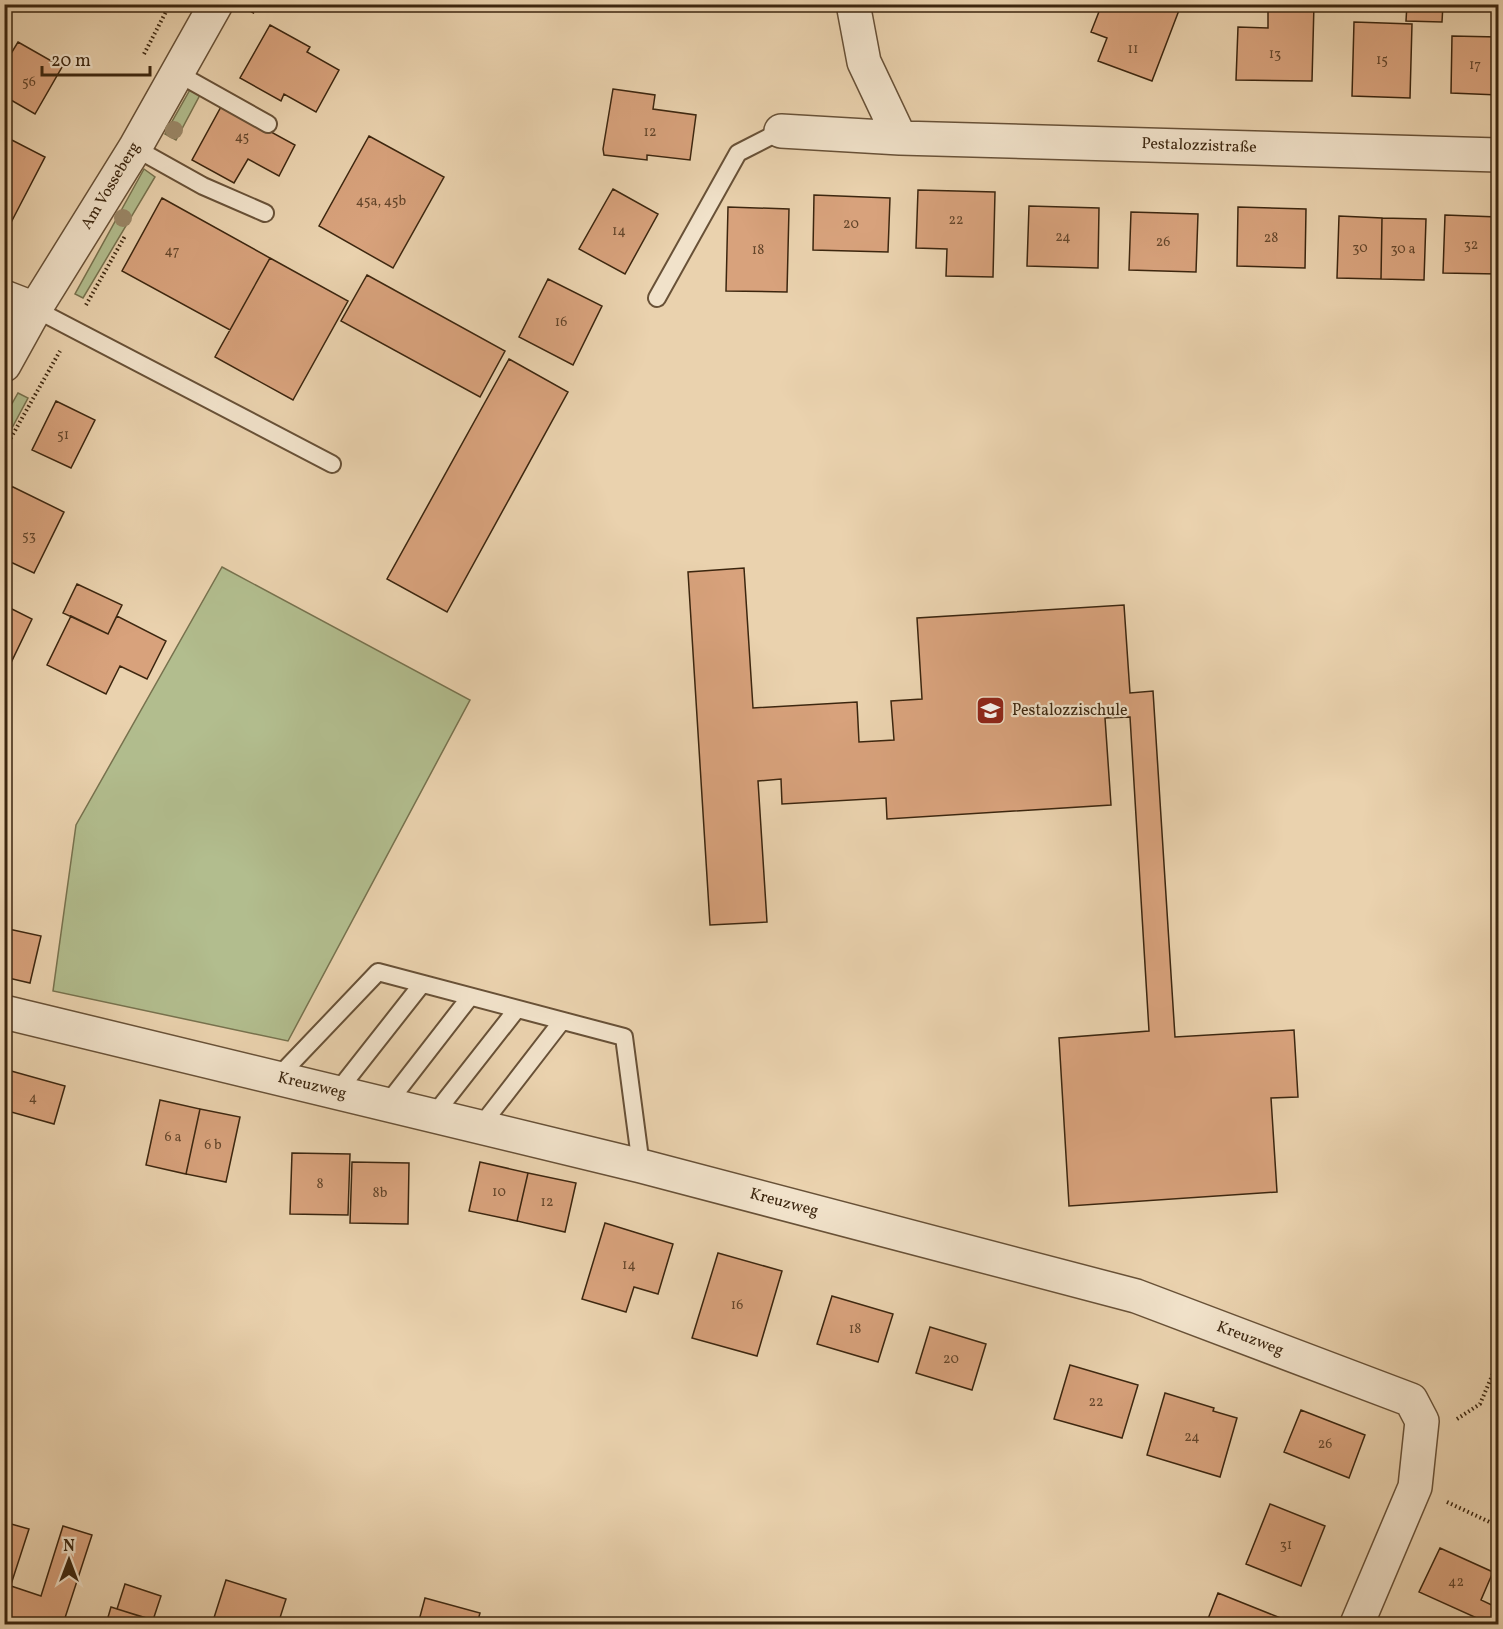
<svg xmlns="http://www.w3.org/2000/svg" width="1503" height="1629" font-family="Vollkorn,serif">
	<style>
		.green { fill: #b2bd8e; stroke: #77724e; stroke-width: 1.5 }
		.building { fill: #d8a27c; stroke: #3c260f; stroke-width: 1.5 }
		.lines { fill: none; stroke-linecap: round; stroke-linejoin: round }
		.service-casing { stroke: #685137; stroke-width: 20 }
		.minor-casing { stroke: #685137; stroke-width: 36 }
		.tertiary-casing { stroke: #685137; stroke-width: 36 }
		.path { stroke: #3c260f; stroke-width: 4; stroke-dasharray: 1.5 3; stroke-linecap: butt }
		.service { stroke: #f1e2ca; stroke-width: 16 }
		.minor { stroke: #f1e2ca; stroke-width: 33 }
		.tertiary { stroke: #f1e2ca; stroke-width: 33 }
		.tree { fill: #9b8868 }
		.labels { text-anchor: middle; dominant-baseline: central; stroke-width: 4.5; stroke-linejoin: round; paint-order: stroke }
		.number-label { font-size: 14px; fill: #63452a }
		.street-label { font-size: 16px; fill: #3c260f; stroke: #f1e2ca }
		.poi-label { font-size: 16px; fill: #3c260f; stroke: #f1e2ca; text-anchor: start }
	</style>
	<rect width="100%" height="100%" fill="#ead2ae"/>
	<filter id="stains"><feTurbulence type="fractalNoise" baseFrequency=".00333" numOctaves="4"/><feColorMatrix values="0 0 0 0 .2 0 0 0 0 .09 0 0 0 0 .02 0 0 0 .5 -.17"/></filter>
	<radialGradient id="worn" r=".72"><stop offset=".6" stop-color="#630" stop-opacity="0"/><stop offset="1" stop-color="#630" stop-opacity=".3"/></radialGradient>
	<path class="green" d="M191,88L201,93L176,140L165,134Z
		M144,169L155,177L83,298L75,294Z
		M18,393L28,398L5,441V416Z
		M222,567L470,700L288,1041L53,991L76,825Z"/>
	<path class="building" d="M1102,4L1181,5L1152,81L1098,61L1107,38L1091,32Z
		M1268,4H1314L1312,81L1236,80L1238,27L1268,28Z
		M1407,4H1443L1442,22L1406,21Z
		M1354,22L1412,24L1410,98L1352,96Z
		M270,25L310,47L307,52L339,70L316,112L284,94L281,101L240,78Z
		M1452,36L1498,37V95L1451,93Z
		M18,42L62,67L35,114L4,96V65Z
		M613,89L655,95L653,109L696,115L690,160L647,155V160L604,155L603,149Z
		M222,105L295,145L279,176L248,159L234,183L192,160Z
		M4,136L45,157L4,236Z
		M369,136L444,177L393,268L319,226Z
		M613,189L658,214L625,274L579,249Z
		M918,190L995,192L993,277L946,276L947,249L916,248Z
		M814,195L890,198L888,252L813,250Z
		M162,198L270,258L230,330L122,271Z
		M1029,206L1099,208L1098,268L1027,266Z
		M728,207L789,209L787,292L726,291Z
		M1238,207L1306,209L1305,268L1237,266Z
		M1131,212L1198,214L1196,272L1129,270Z
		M1445,215L1498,217V274L1443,273Z
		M1339,216L1382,218L1381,279L1337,278Z
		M1382,218L1426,219L1424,280L1381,279Z
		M270,258L348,301L293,400L215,357Z
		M367,275L505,351L480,397L341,321Z
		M548,279L602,306L573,365L519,337Z
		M509,359L568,392L447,612L387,579Z
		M56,401L95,420L71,468L32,450Z
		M11,486L64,512L34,573L4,559V498Z
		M744,568L753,708L857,702L859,742L894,740L891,701L922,699L917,618L1124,605L1130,693L1153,691L1175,1037L1294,1030L1298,1097L1271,1098L1277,1192L1069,1206L1059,1038L1149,1031L1130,717L1105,718L1111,805L887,819L886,798L782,804L781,779L758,781L767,922L710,925L688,572Z
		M77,584L122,605L108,634L63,613Z
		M4,605L32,619L7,671L4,670Z
		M71,616L108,634L117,616L166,641L147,679L120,666L106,694L47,665Z
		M4,928L41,936L30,983L4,977Z
		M4,1069L65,1086L54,1124L4,1110Z
		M160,1100L200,1109L186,1174L146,1165Z
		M200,1109L240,1117L226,1182L186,1174Z
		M292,1153L350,1154L348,1215L290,1214Z
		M352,1162L409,1163L408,1224L350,1223Z
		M480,1162L528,1173L517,1221L469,1211Z
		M528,1173L576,1183L565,1232L517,1221Z
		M605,1223L673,1244L658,1294L634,1287L626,1312L582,1299Z
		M718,1253L782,1271L757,1356L692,1338Z
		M832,1296L893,1314L878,1362L817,1344Z
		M930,1327L986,1344L972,1390L916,1373Z
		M1070,1365L1138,1385L1122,1438L1054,1419Z
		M1165,1393L1214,1408L1213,1411L1237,1418L1220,1477L1147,1455Z
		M1301,1410L1365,1435L1349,1478L1284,1452Z
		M1270,1504L1325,1526L1301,1586L1246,1564Z
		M4,1522L29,1529L4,1606Z
		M63,1526L92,1535L63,1624H33L4,1615V1606L11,1586L41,1596Z
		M1440,1548L1493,1572L1481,1600L1498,1608V1624H1490L1419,1592Z
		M226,1580L286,1599L278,1624H212Z
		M125,1584L161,1596L153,1620L117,1609Z
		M1218,1593L1283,1619L1281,1624H1206Z
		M425,1598L480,1613L477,1624H418Z
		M111,1607L158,1622L157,1624H106Z"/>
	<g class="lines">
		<defs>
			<path id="service" d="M177,73L268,124
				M135,148L203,186L265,213
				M657,298L738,153L781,131
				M35,309L332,464
				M277,1078L378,972L624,1037L641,1166
				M337,1092L422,984
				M387,1104L470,997
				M433,1116L517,1009
				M480,1127L562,1021"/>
			<path id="minor" d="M855,4L854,9L864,62L900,138
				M781,131L900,138L1498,155
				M4,297L35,309
				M4,1012L641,1166L1136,1296L1411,1400L1422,1421L1415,1487L1357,1624"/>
			<path id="tertiary" d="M4,365L35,309L135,148L216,4"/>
		</defs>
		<use href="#service" class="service-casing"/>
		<use href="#minor" class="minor-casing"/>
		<use href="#tertiary" class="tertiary-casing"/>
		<path class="path" d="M252,13L257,4
			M144,54L170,4
			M86,305L125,236
			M4,450L60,351
			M1457,1419L1480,1404L1498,1362
			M1447,1502L1498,1526"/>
		<use href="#service" class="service"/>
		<use href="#minor" class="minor"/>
		<use href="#tertiary" class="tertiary"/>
	</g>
	<g class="tree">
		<circle cx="174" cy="130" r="9"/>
		<circle cx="123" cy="218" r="9"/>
	</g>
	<defs>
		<symbol id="school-square" viewBox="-11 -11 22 22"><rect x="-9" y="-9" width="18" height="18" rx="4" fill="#8f2418" stroke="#f1e2ca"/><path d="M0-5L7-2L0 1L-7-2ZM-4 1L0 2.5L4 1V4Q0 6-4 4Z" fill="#fff"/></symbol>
	</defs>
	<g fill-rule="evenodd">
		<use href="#school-square" x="974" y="694" width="33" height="33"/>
	</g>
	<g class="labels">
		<g class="number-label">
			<text x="1133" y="49">11</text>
			<text x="1275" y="54">13</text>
			<text x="1382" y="60">15</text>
			<text x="1475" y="65">17</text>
			<text x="29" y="82">56</text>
			<text x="650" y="132">12</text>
			<text x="242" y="137">45</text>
			<text x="381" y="201">45a, 45b</text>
			<text x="956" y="220">22</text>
			<text x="851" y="224">20</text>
			<text x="619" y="231">14</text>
			<text x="1063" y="237">24</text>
			<text x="1271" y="238">28</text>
			<text x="1163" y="242">26</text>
			<text x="1471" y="245">32</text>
			<text x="1360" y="248">30</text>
			<text x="1403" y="249">30 a</text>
			<text x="758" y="250">18</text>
			<text x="172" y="251">47</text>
			<text x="561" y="322">16</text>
			<text x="63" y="435">51</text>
			<text x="29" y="536">53</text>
			<text x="33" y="1098">4</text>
			<text x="173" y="1137">6 a</text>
			<text x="213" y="1145">6 b</text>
			<text x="320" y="1184">8</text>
			<text x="499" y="1192">10</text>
			<text x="380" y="1193">8b</text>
			<text x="547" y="1202">12</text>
			<text x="629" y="1265">14</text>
			<text x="737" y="1305">16</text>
			<text x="855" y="1329">18</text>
			<text x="951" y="1359">20</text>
			<text x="1096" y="1402">22</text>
			<text x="1192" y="1437">24</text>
			<text x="1325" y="1444">26</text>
			<text x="1286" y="1545">31</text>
			<text x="1456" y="1582">42</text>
		</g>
		<g class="street-label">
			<text transform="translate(1199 146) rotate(2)">Pestalozzistraße</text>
			<text transform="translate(111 186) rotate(-59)">Am Vosseberg</text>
			<text transform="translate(312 1086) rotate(14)">Kreuzweg</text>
			<text transform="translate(784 1203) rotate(15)">Kreuzweg</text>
			<text transform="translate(1250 1339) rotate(21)">Kreuzweg</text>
		</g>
		<g class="poi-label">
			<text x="1012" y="711">Pestalozzischule</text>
		</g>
	</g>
	<rect width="1503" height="1629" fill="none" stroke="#ead2ae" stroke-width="24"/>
	<rect x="6" y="6" width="1491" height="1617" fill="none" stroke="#3c260f" stroke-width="3"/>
	<rect x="12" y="12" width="1479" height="1605" fill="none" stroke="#3c260f" stroke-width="1.5"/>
	<g transform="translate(69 1560)" stroke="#f1e2ca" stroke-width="4.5" paint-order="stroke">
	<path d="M0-4.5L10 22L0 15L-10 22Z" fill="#3c260f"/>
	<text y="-9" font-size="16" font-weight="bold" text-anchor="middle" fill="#3c260f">N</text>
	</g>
	<path d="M42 66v9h108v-9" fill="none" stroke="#3c260f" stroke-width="3"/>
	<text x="51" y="66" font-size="18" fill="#3c260f" stroke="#f1e2ca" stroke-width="4.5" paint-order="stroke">20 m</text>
	<rect width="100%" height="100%" filter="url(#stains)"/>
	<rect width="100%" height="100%" fill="url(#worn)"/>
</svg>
